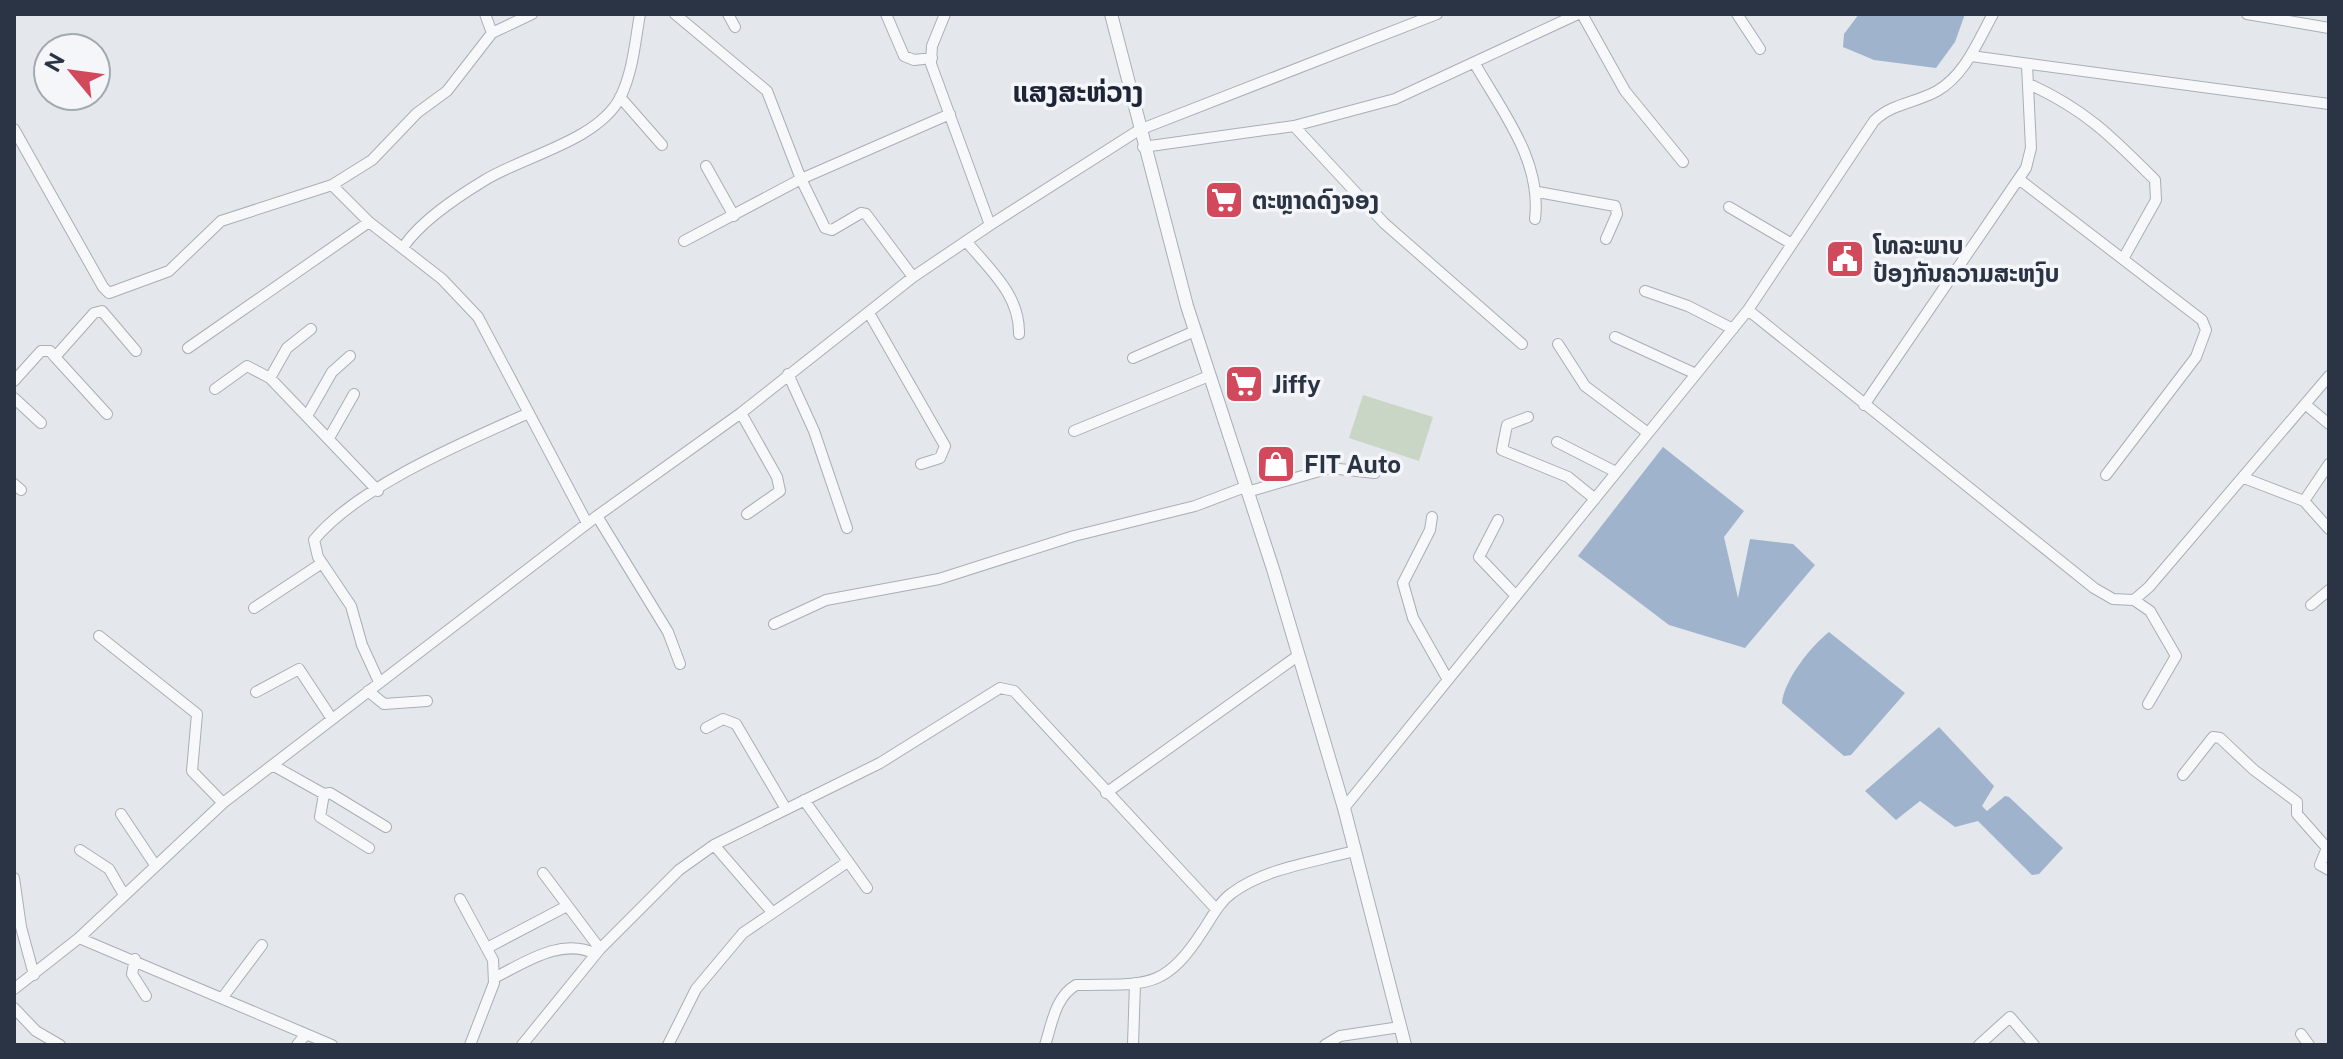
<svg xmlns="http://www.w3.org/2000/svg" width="2343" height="1059" font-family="'Public Sans','Noto Sans Lao',sans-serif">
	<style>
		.green { fill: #c9d6c5 }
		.water { fill: #9fb4cc }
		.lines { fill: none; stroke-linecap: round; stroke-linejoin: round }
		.minor-casing { stroke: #a9aeb7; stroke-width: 12 }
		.tertiary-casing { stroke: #a9aeb7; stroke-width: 14 }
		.minor { stroke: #f7f8fa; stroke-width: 10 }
		.tertiary { stroke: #f7f8fa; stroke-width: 12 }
		.labels { text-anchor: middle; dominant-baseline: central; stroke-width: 7; stroke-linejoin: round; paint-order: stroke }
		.poi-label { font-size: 24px; font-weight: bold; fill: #2b3445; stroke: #f4f6f9; text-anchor: start }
		.quarter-label { font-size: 28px; font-weight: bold; fill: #1d2536; stroke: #f4f6f9 }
	</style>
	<rect width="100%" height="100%" fill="#e4e7ec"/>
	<path class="green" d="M1363,395L1433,417L1419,461L1349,438Z"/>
	<path class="water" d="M1859,14H1965L1955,42L1936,68L1874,60L1843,47L1844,34Z
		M1663,447L1744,511L1724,537L1738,598L1750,539L1793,544L1815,565L1745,648L1669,625L1578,556Z
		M1829,632L1905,693L1851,755L1844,756L1782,703C1784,680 1811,646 1829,632Z
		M1939,727L1994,786L1982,806L1987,811L2005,796L2009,797L2063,848L2039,874L2032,875L1978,821L1955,827L1920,801L1896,820L1865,791Z"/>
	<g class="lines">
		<defs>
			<path id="minor" d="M485,14L492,33
				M675,14L767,91L801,179L825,228L832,230L861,213L866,214L913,277
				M728,14L735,27
				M886,14L904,56L914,60L932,58
				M945,14L932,46L931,64L990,225
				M1582,14L1625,91L1683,162
				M1737,14L1760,49
				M2247,14L2329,28
				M1971,56L2329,104
				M1475,64C1503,113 1542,161 1535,219
				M2029,84C2086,110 2112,137 2155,180L2156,200L2123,259
				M620,97L662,145
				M1294,126L1384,223L1522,344
				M14,129L103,287L109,293L169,271L221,221L332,185L372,160L417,113L447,91L492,33L532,14
				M1143,147L1294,126L1395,99L1578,14
				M706,166L734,216
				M2020,180L2202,320L2206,330L2196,357L2106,475
				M332,185L369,222L442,279L478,317L587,523
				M1538,192L1615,206L1617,214L1606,239
				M1729,207L1792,244
				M684,241L801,179L950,114
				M966,241C990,270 1020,295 1019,334
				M404,246C422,220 457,197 485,180C524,156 597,141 620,98C633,72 635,42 640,14
				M1645,291L1688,306L1733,329
				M1748,310L2094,588L2113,599L2134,600L2149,587L2329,376
				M869,313L945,446L940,458L921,464
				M1615,337L1696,374
				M1558,344L1585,386L1648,433
				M188,348L369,222
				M55,357L107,414
				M1133,358L1195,331
				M788,374L814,431L847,528
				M270,378L287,348L311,329
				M14,381L41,351H50L55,357L94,313L102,311L136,351
				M215,389L247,366L270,378L378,491
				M14,398L41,423
				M2305,404L2329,424
				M1864,405L2026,168L2031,148L2027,65
				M741,413L777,477L780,491L747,514
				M307,416L332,372L350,356
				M1528,417L1507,425L1502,450L1568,477L1595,499
				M1074,431L1209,376
				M329,438L354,394
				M1557,442L1616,472
				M2244,478L2304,501L2329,529
				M14,484L21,490
				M1247,492L1330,468L1375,473
				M2304,501L2329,464
				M597,516L668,632L680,664
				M1432,517L1430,530L1403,583L1413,618L1448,680
				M1498,520L1479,557L1516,596
				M2134,600L2150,611L2176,656L2148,704
				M2311,605L2329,590
				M254,608L322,563
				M774,624L826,600L939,579L1074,536L1195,506L1245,487
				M99,636L197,714L192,771L223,803
				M379,682L362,645L351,606L318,557L314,540C357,487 466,441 529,413
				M368,691L384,704L427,701
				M256,692L299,669L332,719
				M706,728L723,719L736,724L786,809
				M274,766L324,794L330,793L386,827
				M2183,775L2213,737L2220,738L2254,770L2297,802V814L2327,848L2320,865L2329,870
				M1106,793L1299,655
				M324,794L320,817L369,848
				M804,800L867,888
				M1344,808L1748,310L1874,121C1892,103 1916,103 1937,91C1965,75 1978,41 1993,14
				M121,814L155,865
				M714,845L772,912
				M80,850L109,869L124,895
				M543,873L600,949
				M14,878L21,927L34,975
				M460,899L493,960L494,983L470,1045
				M487,948L567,906
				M135,959L132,974L146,996
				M494,978C526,962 561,937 596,954
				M14,989L79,938
				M223,997L262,945
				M14,1008L36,1031L60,1045
				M2301,1034L2309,1045
				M297,1045L306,1034
				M332,1045L79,938L223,803L597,516L741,413L913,277L990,225L1139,130L1437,14
				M522,1045L600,949L679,870L714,845L880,763L1000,688L1014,691L1216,909
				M668,1045L696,989L743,933L846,863
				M1045,1045C1052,1024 1055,997 1076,985C1143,983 1163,993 1202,932C1211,919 1219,902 1232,893C1266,868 1314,862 1354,851
				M1133,1045L1135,983
				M1325,1045L1340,1036L1400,1027
				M1979,1045L2010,1017L2034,1045"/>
			<path id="tertiary" d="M1111,14L1187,306L1273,569L1344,808L1405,1045"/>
		</defs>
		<use href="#minor" class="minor-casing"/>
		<use href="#tertiary" class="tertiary-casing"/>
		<use href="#minor" class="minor"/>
		<use href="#tertiary" class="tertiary"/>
	</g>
	<defs>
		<symbol id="supermarket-square" viewBox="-11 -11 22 22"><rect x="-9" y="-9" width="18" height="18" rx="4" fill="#d1495b" stroke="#f4f6f9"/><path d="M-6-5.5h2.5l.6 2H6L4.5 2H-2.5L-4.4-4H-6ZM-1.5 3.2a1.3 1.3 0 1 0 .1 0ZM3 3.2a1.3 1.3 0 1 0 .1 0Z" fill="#fff"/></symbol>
		<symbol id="civic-square" viewBox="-11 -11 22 22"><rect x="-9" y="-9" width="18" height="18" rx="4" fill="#d1495b" stroke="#f4f6f9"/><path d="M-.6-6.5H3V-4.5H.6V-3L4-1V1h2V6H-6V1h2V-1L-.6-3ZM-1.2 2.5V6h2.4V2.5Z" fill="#fff"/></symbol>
		<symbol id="shop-square" viewBox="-11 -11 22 22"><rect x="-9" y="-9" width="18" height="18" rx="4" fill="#d1495b" stroke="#f4f6f9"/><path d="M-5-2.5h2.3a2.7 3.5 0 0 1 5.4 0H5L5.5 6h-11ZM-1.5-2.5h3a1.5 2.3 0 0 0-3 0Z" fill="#fff"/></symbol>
	</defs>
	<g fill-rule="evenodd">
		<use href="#supermarket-square" x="1202" y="178" width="44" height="44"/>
		<use href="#civic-square" x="1823" y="237" width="44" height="44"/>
		<use href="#supermarket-square" x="1222" y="362" width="44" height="44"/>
		<use href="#shop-square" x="1254" y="442" width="44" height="44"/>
	</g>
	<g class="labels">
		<g class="poi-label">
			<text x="1252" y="200">ຕະຫຼາດດົງຈອງ</text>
			<text x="1873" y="245">ໂທລະພາບ<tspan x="1873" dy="28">ປ້ອງກັນຄວາມສະຫງົບ</tspan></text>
			<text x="1272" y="384">Jiffy</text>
			<text x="1304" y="464">FIT Auto</text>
		</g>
		<g class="quarter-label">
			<text x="1078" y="91">ແສງສະຫ່ວາງ</text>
		</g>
	</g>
	<rect width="2343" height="1059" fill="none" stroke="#2b3445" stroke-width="32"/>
	<g transform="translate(72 72) rotate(299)"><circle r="38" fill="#f4f6f9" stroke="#a4a8b1" stroke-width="2"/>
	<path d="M0-6L14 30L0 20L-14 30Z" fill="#d1495b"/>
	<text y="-12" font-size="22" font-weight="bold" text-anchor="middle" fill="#2b3445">N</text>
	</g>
</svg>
